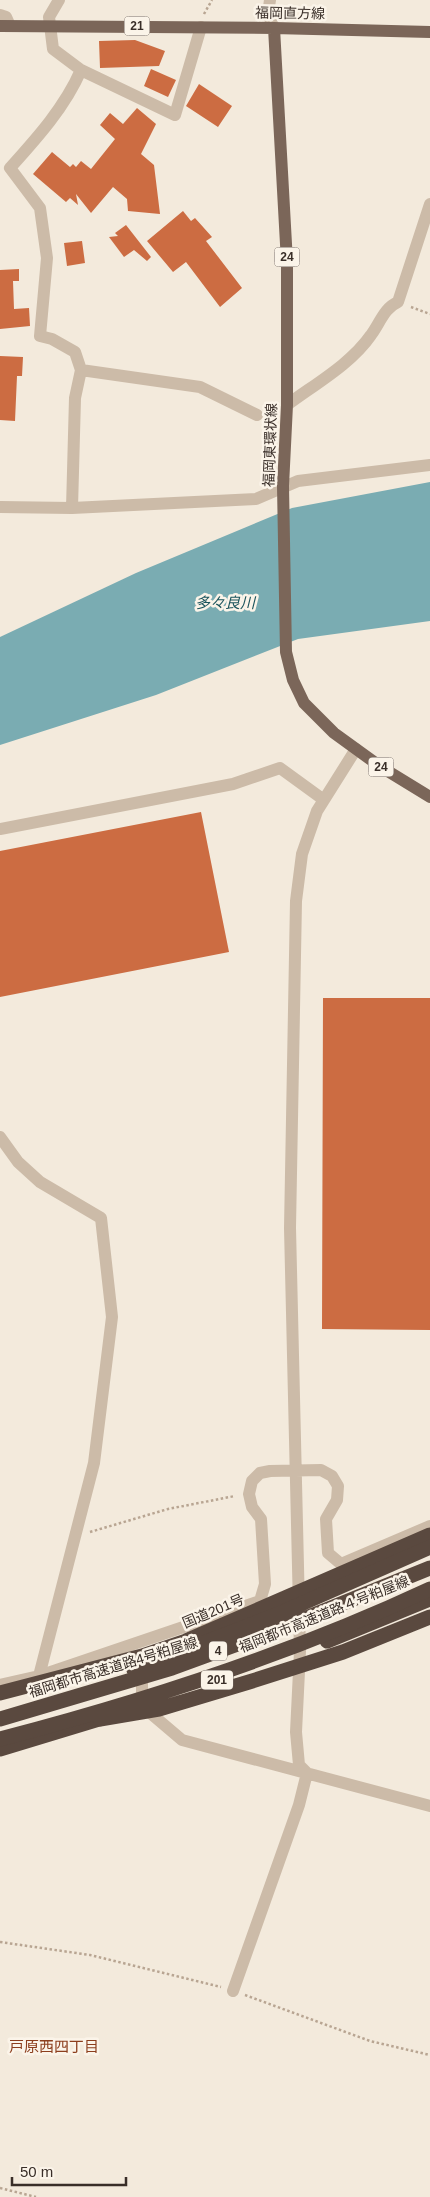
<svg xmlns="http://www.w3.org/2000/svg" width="430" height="2197" font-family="Arial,'Noto Sans JP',sans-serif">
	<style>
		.water { fill: #7aacb2 }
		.building { fill: #cc6c42 }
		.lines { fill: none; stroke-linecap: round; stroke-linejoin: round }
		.path { stroke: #b8a592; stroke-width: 2.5; stroke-dasharray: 2.5 2.5; stroke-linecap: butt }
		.minor { stroke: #ccbba8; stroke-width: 12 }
		.major { stroke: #7b6659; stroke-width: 12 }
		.highway { stroke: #5a493f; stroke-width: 15 }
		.highway-bridge { stroke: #5a493f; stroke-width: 15 }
		.labels { text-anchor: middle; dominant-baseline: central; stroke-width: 5; stroke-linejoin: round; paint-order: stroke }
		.shield { fill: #fbf4e9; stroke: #736962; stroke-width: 1 }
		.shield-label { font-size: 12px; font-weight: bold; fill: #392e28 }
		.street-label { font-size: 14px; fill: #392e28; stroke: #fbf4e9 }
		.water-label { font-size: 15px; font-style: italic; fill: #1b545c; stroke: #fbf4e9 }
		.neighbourhood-label { font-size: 15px; fill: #8c3e1d; stroke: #fbf4e9 }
	</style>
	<rect width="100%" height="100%" fill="#f3eadc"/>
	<path class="water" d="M430,482V621L298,639L156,695L0,745V637L136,573L292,508Z"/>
	<path class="building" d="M135,40L165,51L159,66L100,68L99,41Z
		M151,69L176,80L168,97L144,86Z
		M199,84L232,106L218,127L186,106Z
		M137,108L156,124L141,154L154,165L160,214L128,211L127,199L113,187L91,213L76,194L78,205L70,198L66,202L33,174L52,152L70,167L73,164L76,167L81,161L91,169L115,139L100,125L110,113L123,124Z
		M183,211L191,221L195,218L212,237L206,241L242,288L220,307L186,262L173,272L147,241Z
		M126,225L151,257L147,261L134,250L124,257L109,237L118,236L115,233Z
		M82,241L85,263L67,266L64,243Z
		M19,269V281H13L14,309L29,308L30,326L0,329V270Z
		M0,356L23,357L22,376H17L15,421L0,420Z
		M201,812L229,952L0,997V851Z
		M323,998H430V1330L322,1329Z"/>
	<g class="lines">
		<path class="path" d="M204,14L212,0
			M411,307L430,314
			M90,1532L168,1509L235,1496
			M0,1942L90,1955L221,1987
			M245,1995L370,2041L430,2055
			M0,2188L36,2197"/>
		<path class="minor" d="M59,0L49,17L53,49L81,70L175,115L201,27
			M270,0L268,14L274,28
			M0,15L6,17L10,26
			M81,370L200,387L257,415
			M287,405C315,384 351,364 371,335C380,323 384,308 398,302L430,204
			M0,507L72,508L256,499L298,481L430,465
			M72,508L75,398L81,370L75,352L52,339L40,336L47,258L40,208L10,168C37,138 65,107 81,70
			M0,829L233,784L280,768L324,800
			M0,1137L18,1162L40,1182L101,1218L112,1317L94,1463L39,1676
			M142,1669V1706L182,1740L430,1806
			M0,1685L39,1676L260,1601L265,1584L261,1519L252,1507L249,1494L252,1481L260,1473L270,1471L321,1470L332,1476L338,1486L337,1500L326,1519L328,1553L341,1564L430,1526
			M233,1991L299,1805L307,1773L299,1765L296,1732L300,1651L290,1228L296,901L302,854L317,811L356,749"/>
		<path class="major" d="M0,26L274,28L430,32
			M274,28L287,262V405L283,486L286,652L293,680L304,703L334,733L381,767L430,797"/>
		<path class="highway" d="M327,1641L430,1599
			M0,1693L142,1656L186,1641L430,1535
			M0,1749L112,1715"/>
		<path class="highway-bridge" d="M134,1670L276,1615L430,1547
			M0,1719L172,1668L284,1627L430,1568
			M100,1719L159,1709L249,1682L343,1652L430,1617
			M0,1739C146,1701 293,1653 430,1589"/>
	</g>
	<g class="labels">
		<g class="shield">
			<rect x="124.5" y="16.5" width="25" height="19" rx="4"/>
			<rect x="274.5" y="247.5" width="25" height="19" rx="4"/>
			<rect x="368.5" y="757.5" width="25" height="19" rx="4"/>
			<rect x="209" y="1641.5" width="18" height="19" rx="4"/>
			<rect x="201" y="1670.5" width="32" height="19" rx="4"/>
		</g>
		<g class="shield-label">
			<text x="137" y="26">21</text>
			<text x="287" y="257">24</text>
			<text x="381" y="767">24</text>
			<text x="218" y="1651">4</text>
			<text x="217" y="1680">201</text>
		</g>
		<g class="street-label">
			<text transform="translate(290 13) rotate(1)">福岡直方線</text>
			<text transform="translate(270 445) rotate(-88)">福岡東環状線</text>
			<text transform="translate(213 1611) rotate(-23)">国道201号</text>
			<text transform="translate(324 1614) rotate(-22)">福岡都市高速道路４号粕屋線</text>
			<text transform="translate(113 1667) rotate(-17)">福岡都市高速道路4号粕屋線</text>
		</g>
		<g class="water-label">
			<text x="225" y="602">多々良川</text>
		</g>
		<g class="neighbourhood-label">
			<text x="54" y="2046">戸原西四丁目</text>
		</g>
	</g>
	<path d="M12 2177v8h114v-8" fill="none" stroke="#392e28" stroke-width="2.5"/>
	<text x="20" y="2177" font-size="15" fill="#392e28" stroke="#fbf4e9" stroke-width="4" paint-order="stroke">50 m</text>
</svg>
